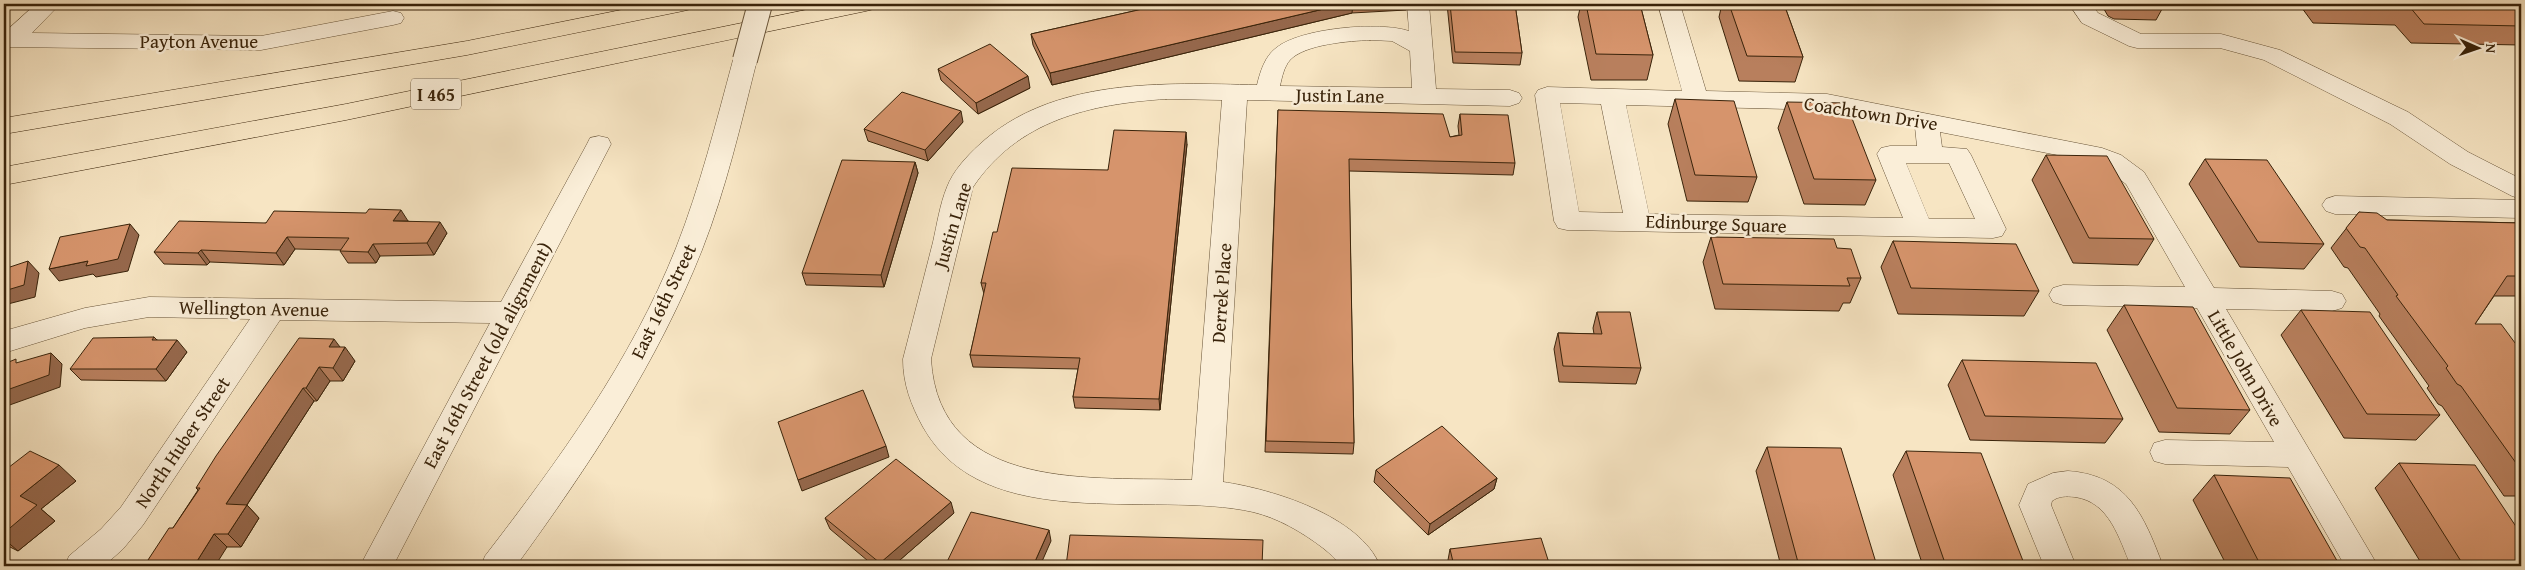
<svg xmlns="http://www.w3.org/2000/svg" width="2525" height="570" font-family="'Gentium Book Plus',serif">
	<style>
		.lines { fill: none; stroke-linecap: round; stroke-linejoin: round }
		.minor-casing { stroke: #685438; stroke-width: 1 }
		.highway-casing { stroke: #39230a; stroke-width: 1 }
		.minor { fill: #faeed8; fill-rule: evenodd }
		.highway { fill: #f7e5c3; fill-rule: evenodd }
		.minor-bridge-casing { stroke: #685438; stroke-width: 26; stroke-linecap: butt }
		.minor-bridge { stroke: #faeed8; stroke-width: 24 }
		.wall { fill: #b87f5d; stroke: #39230a }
		.shaded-wall { fill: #96684c; stroke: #39230a }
		.building { fill: #d6946c; stroke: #39230a }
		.labels { text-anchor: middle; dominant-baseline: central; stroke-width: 5; stroke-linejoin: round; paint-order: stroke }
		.shield { fill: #faeed8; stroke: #736048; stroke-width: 1 }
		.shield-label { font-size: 18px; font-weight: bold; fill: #39230a }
		.street-label { font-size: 19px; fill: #39230a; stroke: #faeed8 }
	</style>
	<rect width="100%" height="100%" fill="#f7e5c3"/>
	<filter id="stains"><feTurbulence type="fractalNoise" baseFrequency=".004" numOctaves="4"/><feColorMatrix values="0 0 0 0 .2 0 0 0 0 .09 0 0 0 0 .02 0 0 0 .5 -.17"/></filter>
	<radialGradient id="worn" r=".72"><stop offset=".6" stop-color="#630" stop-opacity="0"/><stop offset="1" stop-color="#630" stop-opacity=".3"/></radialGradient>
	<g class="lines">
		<defs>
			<path id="minor" d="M36,4H60L32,33L261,36L393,11L401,13L404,18L401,23L393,25L261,50L4,47V33Z
				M1407,4H1429L1436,89L1510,90L1519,93L1522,98L1519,103L1510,106L1247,100L1223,482C1272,489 1360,516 1380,566C1372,566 1348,569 1343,565C1336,561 1330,553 1323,548C1302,532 1278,518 1253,512C1151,489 985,537 923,427C911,405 903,384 903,359C913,320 923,281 933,242C937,224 940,204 947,187C953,171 967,156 979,145C1052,77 1164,83 1257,85C1260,72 1265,56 1276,48C1300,28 1380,21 1409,31ZM1370,40L1392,41L1410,51L1412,88L1280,86C1282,77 1284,67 1290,60C1305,44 1350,41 1370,40ZM1166,99L1222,100L1192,480C1097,476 939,495 931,359L973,187C1018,120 1090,104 1166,99Z
				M1658,4H1680L1706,91L1827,94L2102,148L2121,155L2144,172L2214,288L2332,291L2342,294L2346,301L2342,308L2332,311L2226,309L2378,566H2345L2288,467L2165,464L2154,461L2150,452L2154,443L2165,440L2274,442L2197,308L2063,305L2053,302L2049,295L2053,288L2063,285L2185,287L2126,184L2103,167L2088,161L1940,132L1942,147L1967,149L1971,155L2006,229L2002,236L1993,238L1567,230L1558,228L1554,221L1535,95L1538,90L1547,87L1682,91ZM1560,103L1601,104L1623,213L1579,212ZM1626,105L1827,110L1915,127L1917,146H1890L1881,148L1877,154L1903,218L1649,214ZM1906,163H1949L1975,219H1929Z
				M2069,4H2091L2098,13L2141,34H2221L2280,50L2408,112L2468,152L2521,179V199L2512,196L2450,164L2390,124L2264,60L2220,48H2137L2129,46L2082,23Z
				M745,53L753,55L757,60C741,124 726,189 702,250C657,364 588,467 516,566H481L485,556C559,460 631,361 676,248C700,187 716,123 733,60L737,55Z
				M599,136L608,138L611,144L393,566H360L490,323L280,320L143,525L123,549L104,566H65L69,556L101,529L121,507L250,319L149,317L85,328L4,353V331L85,308L149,297L501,302L587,144L590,138Z
				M2335,196L2521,200V218L2335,214L2326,211L2322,205L2326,199Z
				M2068,471C2128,475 2144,516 2163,566H2131C2119,539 2110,502 2075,497C2066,496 2059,496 2052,501L2051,505L2076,566H2044L2019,505L2028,484L2053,473Z"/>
			<path id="highway" d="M651,4H694L691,9L683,11L467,55L4,134V118L467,41Z
				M835,4H877L874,9L866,11L346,120L4,185V167L346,104Z"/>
		</defs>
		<use href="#minor" class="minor-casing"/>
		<use href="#highway" class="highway-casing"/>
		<use href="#minor" class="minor"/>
		<use href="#highway" class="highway"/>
		<defs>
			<path id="minor-bridge" d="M745,60L760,4"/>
		</defs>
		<use href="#minor-bridge" class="minor-bridge-casing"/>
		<use href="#minor-bridge" class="minor-bridge"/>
	</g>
	<path class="wall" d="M1165,4H1406V10L1352,13L1052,85L1033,45L1031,34Z
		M1447,4H1515L1522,53L1520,65L1453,63Z
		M1581,4H1640L1653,55L1647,80H1591L1578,17Z
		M1722,4H1784L1803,57L1795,82L1739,81L1719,17Z
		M2101,4H2159L2162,9L2156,20L2114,19L2108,16Z
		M2299,4H2521V45L2411,43L2395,25L2313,23Z
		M938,69L1030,88L978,114L941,80Z
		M1675,99L1757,177L1748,202L1687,201L1668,124Z
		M1787,102L1876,180L1865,205L1804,204L1778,128Z
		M1278,110L1450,137L1459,135L1458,126L1460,114L1515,163L1513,175L1349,171L1354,443L1353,454L1265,452Z
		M963,122L928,161L868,141L864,129Z
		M1187,144L1160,410L1075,408L1073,397L1078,369L973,367L970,355L984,294L981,283L997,232L1108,170Z
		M2046,155L2154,239L2138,265L2073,263L2032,180Z
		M2205,159L2324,244L2304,269L2240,267L2189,184Z
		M915,162L918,173L884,287L806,285L802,273Z
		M2359,212L2387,220L2521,223V296H2494L2475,324L2521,351V496H2504L2442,406L2438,404L2427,388L2429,386L2379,316L2380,314L2348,268L2344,267L2331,248Z
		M408,221L447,233L434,255L380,256L376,263H348L340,251L341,250L295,249L284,265L210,262L207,265L164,264L154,252L266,223Z
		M1711,237L1837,248L1861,278L1850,303H1843L1839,311L1715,309L1703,262Z
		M1893,241L2039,291L2024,316L1898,314L1881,267Z
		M2124,305L2250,410L2230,434L2159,432L2107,330Z
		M2301,310L2440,415L2416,440L2344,438L2281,335Z
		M1597,312L1641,368L1636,384L1559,382L1554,349L1558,333L1594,334L1593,328Z
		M154,337L157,340L187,352L166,381L81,380L70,369Z
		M340,347L355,361L343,381H330L317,401H314L247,505L259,518L241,547H227L149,566L146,563L173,528L198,490L196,488Z
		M1962,360L2123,419L2105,443L1970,440L1948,385Z
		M1767,447L1877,566H1781L1756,471Z
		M1906,451L2025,566H1923L1893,475Z
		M2399,463L2521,566H2423L2375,488Z
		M1376,470L1497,478L1494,489L1428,535L1374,482Z
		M4,471L76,481L41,509L55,521L18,551L4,544Z
		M2214,475L2340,566H2227L2193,500Z
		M954,513L893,566H874L830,529L825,518Z
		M1450,549L1550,566H1449L1448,560Z"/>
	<path class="shaded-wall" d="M1345,4H1353L1352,13L1052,85L1050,73Z
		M1028,76L1030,88L978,114L976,103Z
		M961,111L963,122L928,161L925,150Z
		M1186,132L1187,144L1160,410L1159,399Z
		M915,162L918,173L884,287L881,275Z
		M401,210L408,221H393Z
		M440,222L447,233L434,255L427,243Z
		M130,224L139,235L128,271L96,277L93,274L59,281L49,269L88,261Z
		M287,237L295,249L284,265L276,253Z
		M373,244L380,256L376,263L368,252Z
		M201,250L210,262L207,265L198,253Z
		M28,261L39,273L35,297L4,305V291Z
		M334,339L343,351L345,347L355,361L343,381L333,368L329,347Z
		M177,340L187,352L166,381L156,369Z
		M51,353L62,364L60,387L4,407V391Z
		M319,367L330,381L317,401L306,388Z
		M303,388L314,401L239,517L226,504Z
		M886,446L889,457L802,491L798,480Z
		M59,465L76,481L41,509L55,521L18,551L4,539V533L20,496Z
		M1497,478L1494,489L1428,535L1430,524Z
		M951,502L954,513L893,566H881L880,563Z
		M247,505L259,518L241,547L228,534Z
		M1049,530L1051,541L1040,566H1033Z
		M214,534L227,547L215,566H194Z"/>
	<path class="building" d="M1165,4H1345L1050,73L1031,34Z
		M1450,4H1515L1522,53L1455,52Z
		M1586,4H1640L1653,55L1596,54Z
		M1729,4H1784L1803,57L1747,56Z
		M2114,4H2159L2162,9L2121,7Z
		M2326,4H2521V26L2424,24L2409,6Z
		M990,44L1028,76L976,103L938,69Z
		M902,92L961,111L925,150L864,129Z
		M1675,99L1734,101L1757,177L1695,175Z
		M1787,102L1846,103L1876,180L1814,179Z
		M1278,110L1443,114L1450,137L1462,135L1460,114L1508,115L1515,163L1349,159L1354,443L1266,441Z
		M1114,130L1186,132L1159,399L1073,397L1080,358L970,355L986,283H981L993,232H997L1012,168L1108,170Z
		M2046,155L2107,156L2154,239L2089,238Z
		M2205,159L2267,160L2324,244L2258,242Z
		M842,160L915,162L881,275L802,273Z
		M369,209L401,210L393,221L440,222L427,243L373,244L368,252L340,251L349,238L287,237L276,253L201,250L198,253L154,252L179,221L266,223L274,211L366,213Z
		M2359,212L2377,213L2387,220L2521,223V276H2507L2475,324H2501L2521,351V355H2520L2521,357V470L2461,386L2457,384L2446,368L2448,366L2396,296L2398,295L2365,248L2360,247L2346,228Z
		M130,224L118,259L86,266L88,261L49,269L60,237Z
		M1711,237L1834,239L1837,248L1851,249L1861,278H1847L1850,286L1723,284Z
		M1893,241L2016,244L2039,291L1911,288Z
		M28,261L24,285L4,291V269Z
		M2124,305L2193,307L2250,410L2177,408Z
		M2301,310L2370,312L2440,415L2367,414Z
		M1597,312H1630L1641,368L1563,366L1558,333L1602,334Z
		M154,337L152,340H177L156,369H70L93,338Z
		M299,338L334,339L329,347H345L333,368L319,367L306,388H303L226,504L247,505L228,534H214L194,566H148L151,563H146L169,528H173L200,488H196L216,456Z
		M51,353L49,375L4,391V364L16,359V363Z
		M1962,360L2096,363L2123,419L1985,416Z
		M863,390L886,446L798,480L778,422Z
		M1442,426L1497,478L1430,524L1376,470Z
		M1767,447L1841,448L1877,566H1799Z
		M30,451L59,465L20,496L37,505L4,533V471Z
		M1906,451L1981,453L2025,566H1946Z
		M896,459L951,502L880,563L825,518Z
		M2399,463L2475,465L2521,534V566H2464Z
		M2214,475L2290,478L2340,566H2261Z
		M971,512L1049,530L1033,566H945Z
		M1070,535L1263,540L1262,566H1066Z
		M1541,538L1550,566H1454L1450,549Z"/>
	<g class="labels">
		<rect class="shield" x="411" y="78.5" width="50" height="31" rx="4"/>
		<g class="shield-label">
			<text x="436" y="94">I 465</text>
		</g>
		<g class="street-label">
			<text x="199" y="41">Payton Avenue</text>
			<text transform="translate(1340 95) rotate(1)">Justin Lane</text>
			<text transform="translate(1871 113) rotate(9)">Coachtown Drive</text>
			<text transform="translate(1716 223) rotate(2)">Edinburge Square</text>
			<text transform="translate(952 225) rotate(-73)">Justin Lane</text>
			<text transform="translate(1221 293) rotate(-86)">Derrek Place</text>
			<text transform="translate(663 301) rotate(-64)">East 16th Street</text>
			<text transform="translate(254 308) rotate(1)">Wellington Avenue</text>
			<text transform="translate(487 355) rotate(-62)">East 16th Street (old alignment)</text>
			<text transform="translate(2246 368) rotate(60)">Little John Drive</text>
			<text transform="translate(182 442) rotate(-56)">North Huber Street</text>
		</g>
	</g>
	<rect width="2525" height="570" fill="none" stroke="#f7e5c3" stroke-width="20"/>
	<rect x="5" y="5" width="2515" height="560" fill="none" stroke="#39230a" stroke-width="2.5"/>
	<rect x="10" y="10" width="2505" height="550" fill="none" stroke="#39230a"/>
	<g transform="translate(2478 48) rotate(92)" stroke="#faeed8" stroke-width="4" paint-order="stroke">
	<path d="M0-4L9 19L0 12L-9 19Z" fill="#39230a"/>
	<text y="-8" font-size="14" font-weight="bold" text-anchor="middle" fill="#39230a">N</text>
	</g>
	<rect width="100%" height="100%" filter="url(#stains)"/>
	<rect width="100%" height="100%" fill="url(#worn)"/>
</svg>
